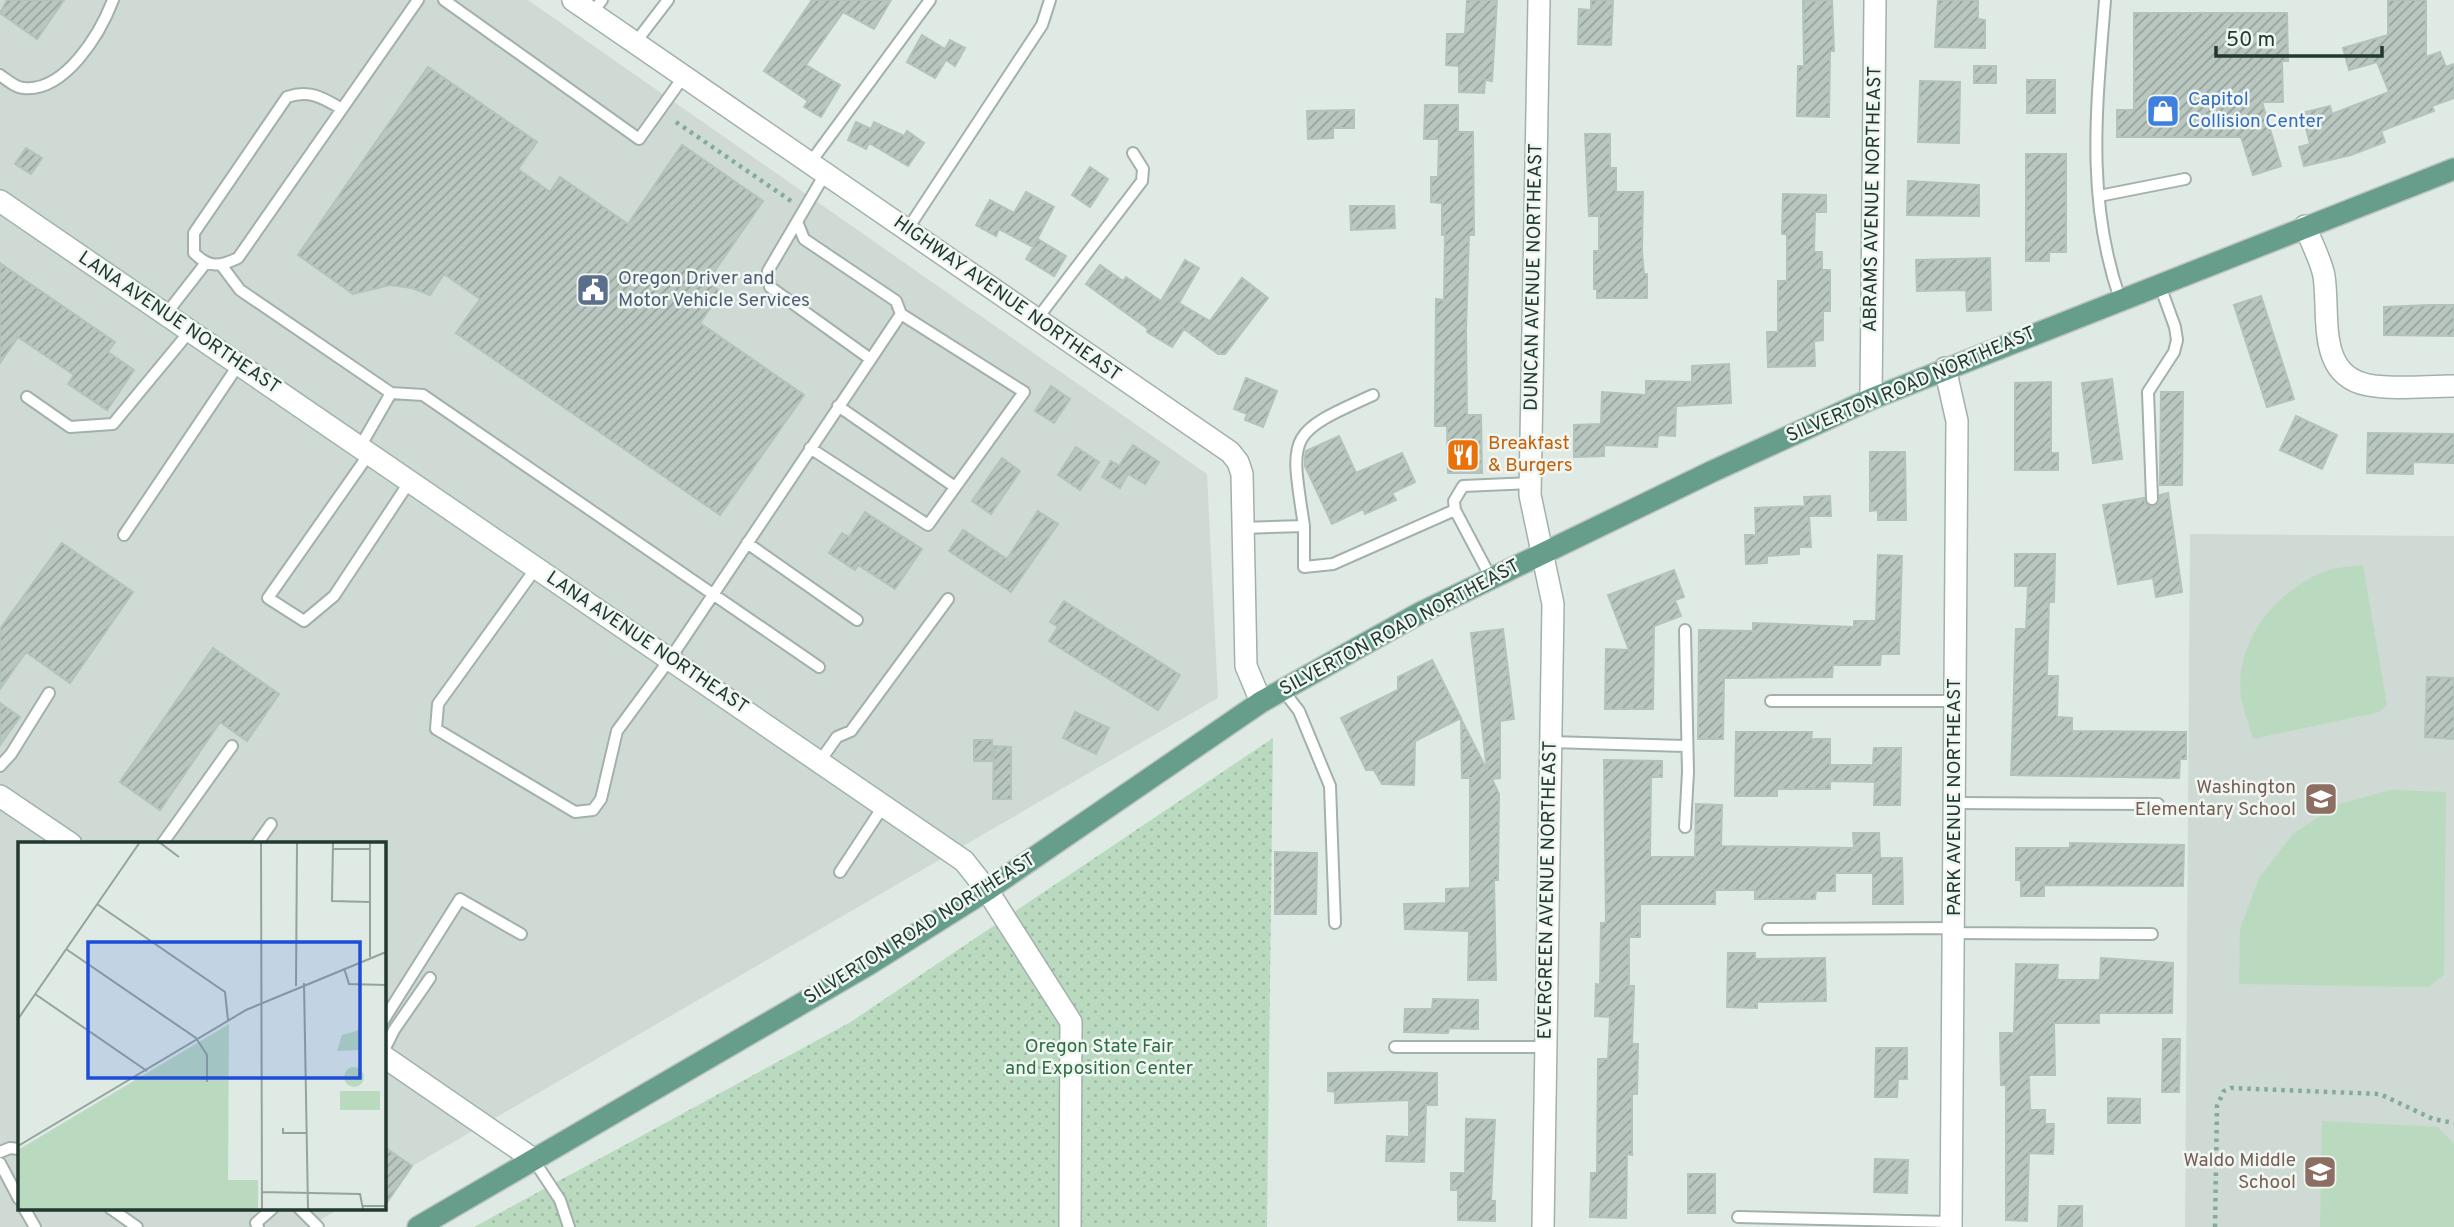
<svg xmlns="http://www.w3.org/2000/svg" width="2454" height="1227" font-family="Overpass,sans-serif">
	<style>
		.built { fill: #cedad3 }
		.park { fill: url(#park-dots) }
		.pitch { fill: #badac0 }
		.building { fill: url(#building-hatch); stroke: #b3c3bb; stroke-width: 2 }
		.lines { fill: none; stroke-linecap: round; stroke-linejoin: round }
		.lane-casing { stroke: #a3b1ab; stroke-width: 14 }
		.street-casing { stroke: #a3b1ab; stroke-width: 24 }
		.secondary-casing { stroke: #a0b5ab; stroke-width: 24 }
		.primary-casing { stroke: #bdc4c1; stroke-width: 24 }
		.path { stroke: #82ab9b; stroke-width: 4.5; stroke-dasharray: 3.5 5; stroke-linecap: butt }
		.lane { stroke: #fff; stroke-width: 10 }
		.street { stroke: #fff; stroke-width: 21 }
		.secondary { stroke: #fff; stroke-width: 21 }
		.primary { stroke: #679d8b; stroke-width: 21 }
		.labels { text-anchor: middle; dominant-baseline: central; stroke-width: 5; stroke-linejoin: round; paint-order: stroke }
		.shop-label { font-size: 19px; fill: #366cbe; stroke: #f0f7f3; text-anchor: start }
		.street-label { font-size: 19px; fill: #223931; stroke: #f0f7f3 }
		.service-label { font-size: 19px; fill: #4e5e75; stroke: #f0f7f3; text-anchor: start }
		.food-label { font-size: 19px; fill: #c56008; stroke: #f0f7f3; text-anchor: start }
		.education-label { font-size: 19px; fill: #785e54; stroke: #f0f7f3; text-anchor: end }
		.park-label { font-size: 19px; fill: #2f6d42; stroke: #f0f7f3 }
		.inset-road { fill: none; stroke: #94a39d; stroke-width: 2 }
		.view { fill: #1d4ed8; fill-opacity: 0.15; stroke: #1d4ed8; stroke-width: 3.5 }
		.inset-edge { fill: none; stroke: #223931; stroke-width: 3.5 }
	</style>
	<defs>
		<pattern id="park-dots" width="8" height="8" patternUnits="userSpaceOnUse" patternTransform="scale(1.75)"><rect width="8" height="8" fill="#badac0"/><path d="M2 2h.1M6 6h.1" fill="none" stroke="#a0bca5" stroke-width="1.8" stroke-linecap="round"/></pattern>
		<pattern id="building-hatch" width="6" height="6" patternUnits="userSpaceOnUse" patternTransform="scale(1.75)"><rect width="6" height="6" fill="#b9c7c0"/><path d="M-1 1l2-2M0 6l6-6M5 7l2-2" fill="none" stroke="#96a39d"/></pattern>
	</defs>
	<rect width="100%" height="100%" fill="#e0eae5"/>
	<path class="built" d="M0,0H528L1207,474L1218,698L383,1183V844H19V1208H341L307,1227H0Z
		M2190,534L2454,536V1227H2185Z"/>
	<path class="park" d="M1273,738L1267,1227H474L849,1023Z"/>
	<path class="pitch" d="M2363,565L2387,705L2379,712L2253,739C2250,727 2245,715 2242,703C2231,647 2272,594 2321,573C2333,567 2350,567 2363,565Z
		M2391,790L2446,792L2444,975L2428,987L2239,984L2240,929L2259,878L2293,834L2338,804Z
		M2322,1121L2438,1127L2454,1144V1227H2320Z"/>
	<path class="building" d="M7,0H64L37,39L0,13Z
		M812,0H891L874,29L843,12L806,65L840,85L821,117L804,107L808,101L764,71Z
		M1467,0H1497L1492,81L1485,80L1484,93L1459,92V66L1446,65L1447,34H1465Z
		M1591,0H1613L1611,45L1578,44L1579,9L1591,10Z
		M1832,0L1834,51H1830L1829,117L1797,116L1798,66H1804L1803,1Z
		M1938,0H1978V19L1985,20V48L1935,47Z
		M2388,0H2426V57L2440,52L2446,67L2454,64V98L2432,106L2434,111L2381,131L2385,142L2351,155L2304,166L2299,147L2310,144L2302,113L2330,106L2332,114L2389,92L2377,62L2349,70L2343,48L2388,35Z
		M2134,13H2287L2288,61H2282L2283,102H2262L2281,166L2253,175L2241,137H2117V110H2134Z
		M922,35L945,49L950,40L965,48L955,66L946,60L935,78L907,62Z
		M1974,66H1996V83H1974Z
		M428,67L537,142L518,169L550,192L560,177L628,224L682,145L763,201L707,282L721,292L700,323L804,395L720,515L456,333L480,299L444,274L430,295L412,288L390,285L353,294L298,255Z
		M2027,80H2055V113H2027Z
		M1920,81L1960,82L1959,143L1918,142Z
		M1425,105H1458V132H1473L1474,235H1469L1466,330L1467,415H1481L1482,473H1448L1447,426H1435L1436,299L1444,300L1445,235H1442V203L1431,202V177H1438L1439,139H1424Z
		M1354,110V128H1333V138L1308,139L1307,111Z
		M856,122L871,129L874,122L904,136L907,131L924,143L908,166L869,143L866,149L848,140Z
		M1585,134H1610V168H1616V192H1643L1642,251L1644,274H1647V298H1597V289H1594V251H1599V216H1589Z
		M26,148L42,158L31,174L15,164Z
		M2026,154H2066V252H2049V261H2026Z
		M1090,167L1108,179L1090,207L1072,195Z
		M1908,181L1979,185V216L1907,215Z
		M1026,192L1054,207L1033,247L999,229L996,236L976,225L990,200L1014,213Z
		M1783,194L1826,195V212H1815L1814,252H1822V270H1830V311H1823V340L1814,341L1815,366L1768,367L1767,332H1778V281H1787V234H1782Z
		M1350,206H1394L1395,228L1351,230Z
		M1038,239L1066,256L1054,276L1026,259Z
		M1990,258L1991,310L1967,311L1966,290L1917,291L1916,260Z
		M1185,260L1199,268L1179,303L1210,321L1242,278L1268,298L1225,354H1218L1184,329L1172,347L1147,332L1148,329L1086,284L1100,265L1123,281L1126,277L1161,301Z
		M0,263L115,342L108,352L134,370L107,410L68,384L74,375L18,337L0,363Z
		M2261,296L2294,399L2267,407L2234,305Z
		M2429,305H2454V336L2384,335V307Z
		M1729,364L1731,403L1676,406L1675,436L1658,435L1657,447L1604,445V456L1574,457V425L1601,424L1602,392L1646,395V381L1692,382V366Z
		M1246,378L1277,391L1263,427L1245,420L1247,414L1234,409Z
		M2112,379L2122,459L2093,463L2082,383Z
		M2051,382V453H2058V470H2015V383Z
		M1051,386L1070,399L1054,423L1035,411Z
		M2161,392H2183L2182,485H2160Z
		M2296,416L2337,435L2322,469L2280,450Z
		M2368,433L2454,434V463L2413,462V474L2367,473Z
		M1339,436L1356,473L1402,453L1415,482L1392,493L1396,500L1365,514L1363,509L1332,524L1305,466V456L1306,451Z
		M1133,445L1159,462L1145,484L1128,474L1120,488L1102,477L1111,461L1119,466Z
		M1076,447L1099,462L1080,490L1058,475Z
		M1870,452H1905L1906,520H1878V510L1870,511Z
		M1002,458L1020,471L991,514L972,501Z
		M2168,493L2182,592L2156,597L2153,578L2118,584L2103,505L2144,498L2146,504L2153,507L2159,503L2160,495Z
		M1830,496L1831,516H1809L1811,547H1799V554L1767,556V563L1746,564L1745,535H1756L1755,508L1805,506L1804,497Z
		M1038,511L1058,524L1011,592L949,551L963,530L1007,559Z
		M865,512L922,549L895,589L858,565L855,570L829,553L842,533L849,537Z
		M62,543L133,592L70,683L26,652L0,689V629Z
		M2015,554H2055L2054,602H2049L2047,676H2058L2057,717L2072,718V731L2186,732V759H2180L2179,778L2011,775L2016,629H2026L2028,586H2015Z
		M1878,555L1902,556L1899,654H1881L1880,665H1833L1832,677L1724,678L1723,739H1698L1699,630L1753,631V623L1854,627V621H1876Z
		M1674,570L1684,597L1675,600L1681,616L1654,626L1653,709H1605L1606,649L1629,650L1608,595Z
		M1064,601L1180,675L1158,710L1049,641L1058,627L1050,622Z
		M1503,629L1514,719L1500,721V778L1492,779L1499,794L1498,880H1494L1496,980H1468L1469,931L1405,929L1404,904L1446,903V889L1470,888V778H1462L1461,719L1487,770L1471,633Z
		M213,648L279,694L247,741L220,722L160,810L120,782Z
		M1432,660L1461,718L1415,741L1414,785L1382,784L1374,770H1366L1341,718L1398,690V677Z
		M2427,677L2454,678V739L2425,737Z
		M0,703L20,717L0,745Z
		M1075,712L1109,728L1096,754L1063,738Z
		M1736,732H1812L1811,739H1830V765H1873L1874,748H1901L1900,805H1874L1875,782L1830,781V789H1777V796H1735Z
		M974,740H992V761H974Z
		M994,746L1011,747V799H993Z
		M1604,760L1662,761V777H1651L1650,857H1695L1696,804L1722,805L1721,846L1854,848L1853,833H1879L1880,858H1902L1903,904H1873V873H1835V891H1816L1815,899H1755V890H1715V904H1640V937H1629V986H1634L1632,1044H1638L1637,1094H1632V1155L1627,1154L1626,1218L1590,1217L1591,1173H1597L1598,1059H1608L1610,1017L1595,1016L1596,984L1600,985L1601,923H1606Z
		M2070,843L2184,845L2183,886L2044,885V896H2021V880H2016V848H2070Z
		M1275,852L1317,853L1316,914H1275Z
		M1728,953H1755V959L1825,958L1826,1001L1757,1002V1008L1727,1007Z
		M2101,958L2173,963L2172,1013H2099V1023H2054L2055,1075H2029L2030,1110H2045V1124H2054L2053,1154L2029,1153L2027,1221L2006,1220V1085H2001L2000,1033H2014L2016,964L2058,965L2057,980H2100Z
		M1433,999L1478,1000V1029L1449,1028L1448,1033L1404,1032L1405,1009H1432Z
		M2163,1039H2180L2179,1092H2162Z
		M1876,1048H1907V1079H1898L1897,1097H1875Z
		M1394,1072L1437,1073V1105H1426L1424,1162L1386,1161L1387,1136L1409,1137V1100L1335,1103V1092L1328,1091V1073Z
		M2108,1098L2140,1099V1123H2108Z
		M1466,1119L1495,1120L1491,1201H1495V1221L1458,1220V1190H1451V1173H1465Z
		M383,1146L412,1166L383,1208Z
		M1875,1159L1908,1160L1907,1193L1874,1192Z
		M1688,1174H1715V1213H1688Z
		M2059,1206H2082V1227L2058,1226Z"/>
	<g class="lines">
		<defs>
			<path id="lane" d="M444,0L639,139L684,76
				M2105,0C2097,104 2085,198 2120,299
				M592,13L602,0
				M635,43L668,0
				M0,75C7,80 16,88 24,88C65,92 100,34 113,0
				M342,109C323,98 310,89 287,97L194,233V253C209,268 219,267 238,258L418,0
				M810,163L930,0
				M825,174L768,271L770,287L869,358
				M2099,196L2185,179
				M798,224L804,239L896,301L901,314L1024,392L928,525L810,448
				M907,230L1042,25L1050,0
				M222,266L240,290L391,393L360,447
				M166,314L205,264
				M1037,319L1142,181L1143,169L1133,153
				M391,393L423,395L819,667
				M27,397L70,427L113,424L190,331
				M838,406L955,487
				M369,454L268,598L304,621L334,596L410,481
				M2152,499L2148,392L2174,352L2177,340L2175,327L2159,283
				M1455,510L1454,501L1463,486L1531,483
				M1304,526C1290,434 1286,434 1373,395
				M1243,528L1304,526V567L1333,564L1455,510L1491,578
				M124,535L239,364
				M747,543L857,620
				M536,568L438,704L436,729L575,812L593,810L601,799L617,731L670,659L901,314
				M1685,630L1688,772L1685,827
				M1282,689L1299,711L1330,786L1335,923
				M1771,701H1956
				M1551,742L1685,746
				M820,761L837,737L851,731L948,599
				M0,766L11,754L49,693
				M1956,803L2158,804
				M162,844L232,746
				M257,844L271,824
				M840,872L884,805
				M1768,929L1954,928
				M1954,933L2152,934
				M383,1021L460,899L521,934
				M1395,1047H1546
				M383,1052L394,1030L430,978
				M0,1152L10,1148L19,1149
				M533,1159L560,1200L569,1227
				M0,1163L19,1199
				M24,1208L35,1227
				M110,1208L137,1227
				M299,1208L318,1227
				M1738,1217L1951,1222
				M258,1227L256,1223L273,1208"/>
			<path id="street" d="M573,0L1230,452L1238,462L1242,474L1246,666L1261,702
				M1539,0L1530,495L1553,604L1543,1227
				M2305,226C2311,242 2321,260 2324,276C2330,315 2316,375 2368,385C2395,390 2426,386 2454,386
				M1945,368L1957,421L1951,1227
				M1871,399L1875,0
				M0,796L71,844
				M987,890L1071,1022L1070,1227
				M383,1056L533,1159"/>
			<path id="secondary" d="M0,201L964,861L987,890"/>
			<path id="primary" d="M418,1227L866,966L987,890L1261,702L1420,613L1713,471L1871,399L2454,169"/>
		</defs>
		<use href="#lane" class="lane-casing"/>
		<use href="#street" class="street-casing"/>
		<use href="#secondary" class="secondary-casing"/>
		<use href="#primary" class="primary-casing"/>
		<path class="path" d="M676,122L791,201
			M2215,1227L2217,1106L2224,1091L2231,1088L2380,1094L2433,1119L2454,1123"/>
		<use href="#lane" class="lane"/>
		<use href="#street" class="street"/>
		<use href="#secondary" class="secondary"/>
		<use href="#primary" class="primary"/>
	</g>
	<defs>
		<symbol id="shop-square" viewBox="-11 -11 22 22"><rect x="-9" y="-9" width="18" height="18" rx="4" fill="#3f7fe0" stroke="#f0f7f3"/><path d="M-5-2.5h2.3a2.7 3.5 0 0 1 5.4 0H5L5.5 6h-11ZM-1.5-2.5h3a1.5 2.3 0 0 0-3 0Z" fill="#fff"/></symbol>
		<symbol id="civic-square" viewBox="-11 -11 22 22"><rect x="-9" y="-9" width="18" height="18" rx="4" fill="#5c6f8a" stroke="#f0f7f3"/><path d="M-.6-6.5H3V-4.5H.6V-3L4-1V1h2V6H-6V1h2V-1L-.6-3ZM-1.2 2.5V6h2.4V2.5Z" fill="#fff"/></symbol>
		<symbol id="restaurant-square" viewBox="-11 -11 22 22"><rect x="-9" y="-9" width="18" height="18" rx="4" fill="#e8710a" stroke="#f0f7f3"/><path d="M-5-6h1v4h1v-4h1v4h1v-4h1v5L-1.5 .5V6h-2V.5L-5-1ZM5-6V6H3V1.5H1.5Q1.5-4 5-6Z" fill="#fff"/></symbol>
		<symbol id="school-square" viewBox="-11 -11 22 22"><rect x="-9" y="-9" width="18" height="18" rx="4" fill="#8d6e63" stroke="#f0f7f3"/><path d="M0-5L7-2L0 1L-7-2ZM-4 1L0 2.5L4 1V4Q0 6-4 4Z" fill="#fff"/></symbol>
	</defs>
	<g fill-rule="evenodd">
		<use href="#shop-square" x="2144" y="92" width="38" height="38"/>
		<use href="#civic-square" x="574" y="271" width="38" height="38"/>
		<use href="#restaurant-square" x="1444" y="436" width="38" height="38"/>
		<use href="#school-square" x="2302" y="780" width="38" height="38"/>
		<use href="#school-square" x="2301" y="1153" width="38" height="38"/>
	</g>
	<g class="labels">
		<g class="shop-label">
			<text x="2188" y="100">Capitol<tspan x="2188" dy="22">Collision Center</tspan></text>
		</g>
		<g class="street-label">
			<text transform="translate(1873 199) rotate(-89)">ABRAMS AVENUE NORTHEAST</text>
			<text transform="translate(1534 277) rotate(-89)">DUNCAN AVENUE NORTHEAST</text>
			<text transform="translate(1007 299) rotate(35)">HIGHWAY AVENUE NORTHEAST</text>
			<text transform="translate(179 323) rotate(34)">LANA AVENUE NORTHEAST</text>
			<text transform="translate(1911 385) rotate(-23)">SILVERTON ROAD NORTHEAST</text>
			<text transform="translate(1400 628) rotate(-28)">SILVERTON ROAD NORTHEAST</text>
			<text transform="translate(647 643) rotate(34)">LANA AVENUE NORTHEAST</text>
			<text transform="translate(1955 797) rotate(-90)">PARK AVENUE NORTHEAST</text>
			<text transform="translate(1548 890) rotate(-89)">EVERGREEN AVENUE NORTHEAST</text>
			<text transform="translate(920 929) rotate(-32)">SILVERTON ROAD NORTHEAST</text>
		</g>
		<g class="service-label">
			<text x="618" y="279">Oregon Driver and<tspan x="618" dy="22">Motor Vehicle Services</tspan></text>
		</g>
		<g class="food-label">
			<text x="1488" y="444">Breakfast<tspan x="1488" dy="22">&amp; Burgers</tspan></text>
		</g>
		<g class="education-label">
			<text x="2296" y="788">Washington<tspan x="2296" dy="22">Elementary School</tspan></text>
			<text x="2296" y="1161">Waldo Middle<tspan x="2296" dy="22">School</tspan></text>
		</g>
		<g class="park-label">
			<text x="1099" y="1047">Oregon State Fair<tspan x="1099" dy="22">and Exposition Center</tspan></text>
		</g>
	</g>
	<g transform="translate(18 842)">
		<rect width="368" height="368" fill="#e0eae5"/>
		<path d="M211,182L210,338H240V367H0V308Z" fill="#badac0"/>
		<path d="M342,188L341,208L319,209L324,193ZM326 235a10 10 0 1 1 20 0a10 10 0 1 1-20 0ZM322,249H362V268H322Z" fill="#badac0"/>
		<path class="inset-road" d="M141,0L161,15M243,0L244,367M315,0L314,59L352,60M315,7H352M79,62L207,150L210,178M48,107L178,196L189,213V240M352,115V0M326,126L331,142L368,143M286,141L290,367M278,144L279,0M17,152L129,229M0,177L122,0M265,286V291H288M0,304L228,168L368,110M243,350L342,352L345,367M345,364H368"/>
		<path class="view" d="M70,100H342V236H70Z"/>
		<rect width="368" height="368" class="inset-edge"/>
	</g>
	<path d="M2216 46v10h166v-10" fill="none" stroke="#223931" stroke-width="3.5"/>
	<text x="2226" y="46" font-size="21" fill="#223931" stroke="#f0f7f3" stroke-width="5" paint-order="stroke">50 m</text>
</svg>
